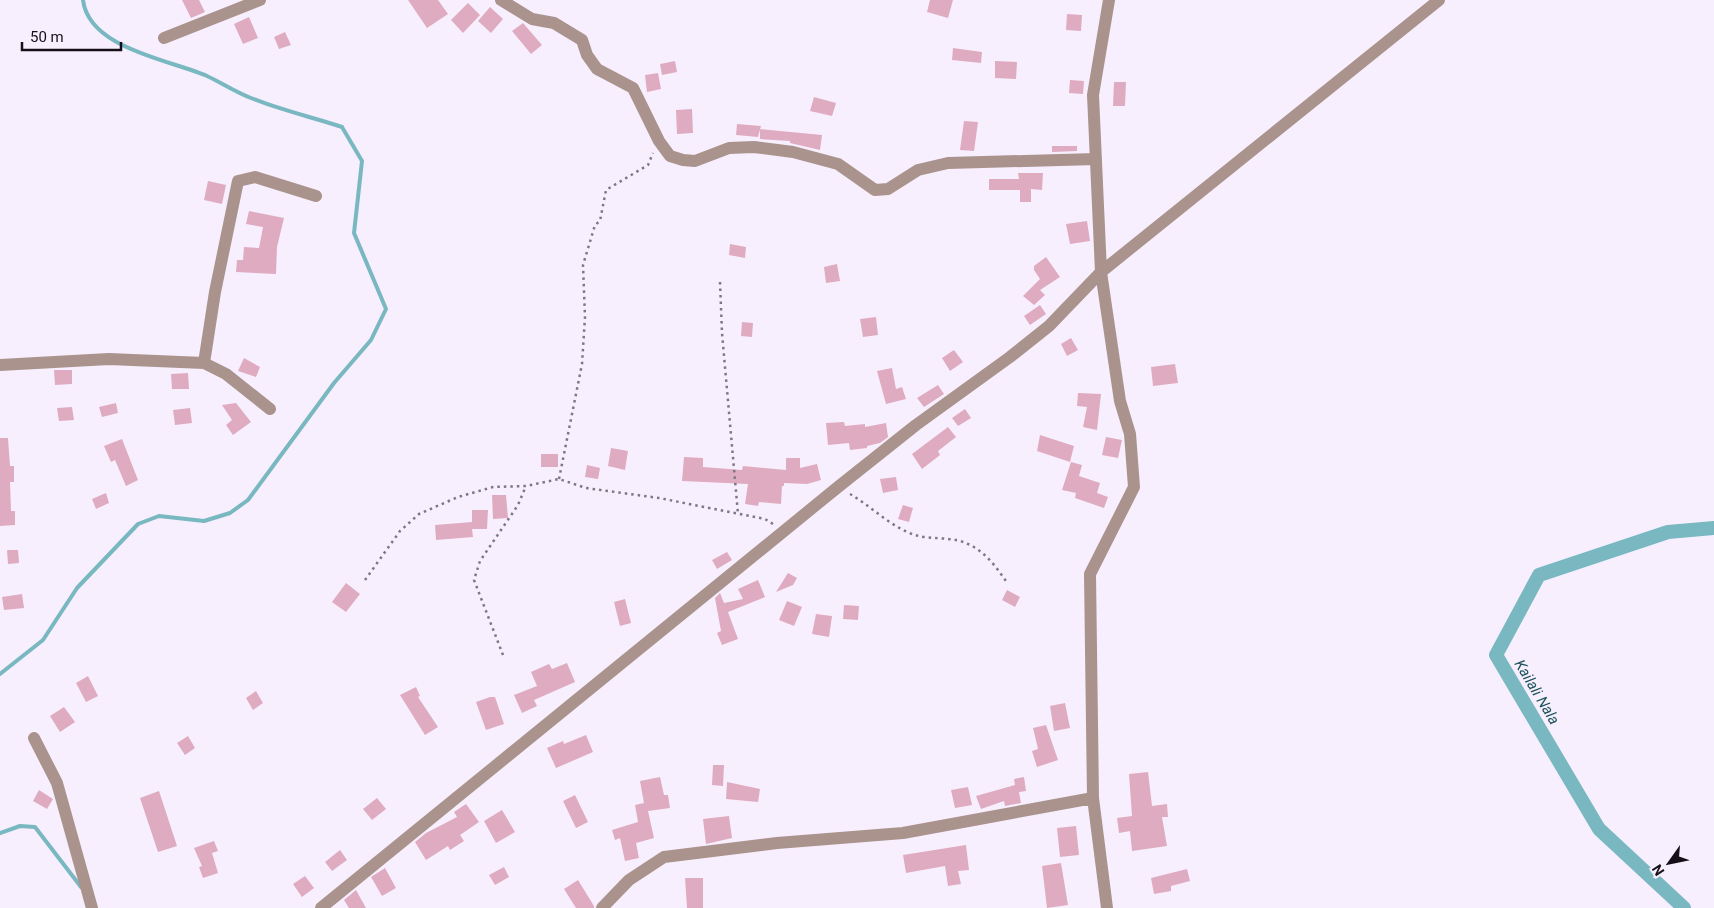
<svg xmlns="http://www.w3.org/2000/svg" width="1714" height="908" font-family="Roboto,sans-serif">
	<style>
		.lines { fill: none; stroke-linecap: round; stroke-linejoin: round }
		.stream { stroke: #79b8c1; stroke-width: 4 }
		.canal { stroke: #79b8c1; stroke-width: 14 }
		.building { fill: #dfabc0 }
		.path { stroke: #7e7782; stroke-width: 2.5; stroke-dasharray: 2.5 4; stroke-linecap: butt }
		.minor { stroke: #aa938d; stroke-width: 12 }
		.labels { text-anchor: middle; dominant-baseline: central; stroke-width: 5; stroke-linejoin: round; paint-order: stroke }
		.water-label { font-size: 15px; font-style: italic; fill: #1c535a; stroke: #f8effe }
	</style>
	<rect width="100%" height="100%" fill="#f8effe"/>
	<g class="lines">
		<path class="stream" d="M0,674L43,640L77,588L138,524L159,516L204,521L230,513L248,500L334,383L371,340L386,309L354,233L362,161L342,127C312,117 280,110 251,98C235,92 222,83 207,76C171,60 89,49 83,0
			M0,833L20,826L35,827L81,887"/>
		<path class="canal" d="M1684,908L1599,829L1496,655L1539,575L1668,532L1714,528"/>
	</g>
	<path class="building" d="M182,0H199L205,12L191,18Z
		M408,0H438L448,14L427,28Z
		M930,0H953L948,18L927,12Z
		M468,3L480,15L463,33L451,20Z
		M490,7L503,19L491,33L478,21Z
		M1067,14L1082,15L1081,31L1066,30Z
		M249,17L258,38L243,44L234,24Z
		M523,23L542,45L531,54L512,31Z
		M285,32L291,45L279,49L274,37Z
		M953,48L982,52L981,63L952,60Z
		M675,61L677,72L662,75L660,64Z
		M995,61L1017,62L1016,79L995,78Z
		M658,73L661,89L647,92L645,75Z
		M1070,80L1084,81L1083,94L1069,93Z
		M1114,82H1126L1125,106H1113Z
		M814,97L836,103L832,116L810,111Z
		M692,109L693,133L677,134L676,110Z
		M964,121L978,122L974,151L960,150Z
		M737,124L761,126L758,137L736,135Z
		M760,129L822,135L820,150L790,143V141L760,139Z
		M1052,146H1077V151L1052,152Z
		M1018,173H1043L1042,190L1031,189V202H1020V190H989V179H1019Z
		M208,181L226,185L222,204L204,200Z
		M249,211L284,218L277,247L276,274L236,272L237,260H243L244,247L259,248L263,227L246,224Z
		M1087,221L1090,241L1070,244L1066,224Z
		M730,244L746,247L745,258L729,255Z
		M1046,257L1060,277L1040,290L1045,295L1034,305L1023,296L1040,279L1034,270V266Z
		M837,264L840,281L826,283L824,267Z
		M1040,305L1046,314L1030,325L1024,316Z
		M876,317L878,335L863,337L860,319Z
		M742,322L753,323L752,337L741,336Z
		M1071,338L1078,350L1067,356L1061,344Z
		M954,350L963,362L950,371L942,358Z
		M244,358L260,367L256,377L238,371Z
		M1175,364L1178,383L1153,386L1151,367Z
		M892,368L896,389L902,387L906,399L886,404L877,371Z
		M54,370H72V384L55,385Z
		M188,373L189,389H172L171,374Z
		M938,385L944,394L924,407L917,398Z
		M1078,393L1101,394L1097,430L1083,427L1087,407L1077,406Z
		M116,403L118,413L102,417L99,407Z
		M236,403L251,422L233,435L226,425L232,420L222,405Z
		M72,407L74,420L59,421L57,408Z
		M190,408L192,423L175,425L173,410Z
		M965,409L971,418L958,426L952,418Z
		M844,422L845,426L865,424V427L886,423L888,437L880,443L867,446V448L850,450L849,443L828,445L826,423Z
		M948,427L956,437L938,451L940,455L922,469L912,454Z
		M1040,435L1074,446L1070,462L1037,451Z
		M1106,437L1122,440L1118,458L1102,455Z
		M0,438H8L10,466H14V482H10L11,511H15V525L0,526Z
		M122,439L138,480L126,486L115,460L111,462L104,446Z
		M611,448L628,451L625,470L608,466Z
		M541,454H558V467H541Z
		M684,457L703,458V467L742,470L743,466L786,470V458H800V468L817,464L821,480L807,484L784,483V486H782L781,504L759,502L758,506L745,504L748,484L682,481Z
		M1071,462L1082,465L1079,476L1100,483L1097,493L1108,497L1104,508L1075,498L1076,493L1062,490Z
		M587,465L600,468L598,479L585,477Z
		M896,477L898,490L883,493L880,479Z
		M106,493L109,503L96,509L92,499Z
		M492,495H506L508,518L493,519Z
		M903,505L913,508L909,522L898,519Z
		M472,510H488L487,529H472L473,537L436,540L435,525L472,522V527Z
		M7,550H18L19,563L8,564Z
		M727,552L732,560L717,569L712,560Z
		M788,573L797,578L793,585L776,592Z
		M758,580L765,597L728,612L738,639L722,645L717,633L721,631L715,598L720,593L724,603L743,599L738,589Z
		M346,583L360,594L346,612L332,602Z
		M1007,590L1020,597L1015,607L1002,600Z
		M22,594L24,608L4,610L2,597Z
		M625,599L631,623L620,626L614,602Z
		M787,601L802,607L794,626L779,620Z
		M844,605L859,606L858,620L843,619Z
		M816,614L832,616L829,637L812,634Z
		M567,663L575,682L534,700L537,706L522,713L514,695L537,686L531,672L549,664L552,669Z
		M88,676L98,696L86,702L76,683Z
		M416,687L420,696L418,697L438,727L425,735L400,695Z
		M256,691L263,703L253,710L246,698Z
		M490,697H495L504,724L486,730L476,702Z
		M1065,703L1070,728L1054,731L1050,706Z
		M64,707L75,722L60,732L50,716Z
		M1046,725L1058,760L1037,767L1032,751L1038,749L1033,728Z
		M586,735L593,752L556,768L547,748L563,741L564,744Z
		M188,736L195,748L185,755L177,743Z
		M713,765H724L723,786L712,785Z
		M1148,772L1152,806L1167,804L1168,817H1162L1167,846L1132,851L1130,831L1119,833L1117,818L1132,816L1129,774Z
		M660,777L664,795H668L670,808L648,811L654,838L636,843L639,858L625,861L620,838L615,840L612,830L638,822L635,805L644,803L640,781Z
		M1024,777L1026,791L1019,792L1021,803L1005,806L1004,801L981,809L976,796L1015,785L1014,779Z
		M727,782L760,789L758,802L726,799Z
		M968,787L972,805L955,808L951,790Z
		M39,790L53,799L47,809L33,801Z
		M159,791L177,846L158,852L140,798Z
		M575,795L588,822L576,828L563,801Z
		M377,798L386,809L372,820L363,809Z
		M466,804L479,822L460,835L464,841L450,850L448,846L426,860L415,842L426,833L457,817L454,812Z
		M502,810L515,832L496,843L484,821Z
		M729,816L732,838L706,844L703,819Z
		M1076,826L1079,855L1060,857L1057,828Z
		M214,841L218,851L212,853L218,873L203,878L199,867L202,866L194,848Z
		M966,845L969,870L958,871L961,884L948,886L945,866L906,873L903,855Z
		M340,850L347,860L332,871L325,862Z
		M1061,863L1068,905L1047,908L1042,866Z
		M504,867L509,877L495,885L489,875Z
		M385,868L396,888L382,896L371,877Z
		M1187,869L1190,881L1171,886V891L1154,894L1151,878Z
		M305,876L314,888L302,897L293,884Z
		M685,878H703V908H687Z
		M578,880L594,906V908H576L564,889Z
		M356,890L366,908H349L344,900Z"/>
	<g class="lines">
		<path class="path" d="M720,282L722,333L738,514
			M559,479L582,364L585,317L583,265L595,225L600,221L606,190L648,165L653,153
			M850,494C872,507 891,527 915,535C931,540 952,536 968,544C986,552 997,568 1008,584
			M365,580L400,531L419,514L458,497L493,487L526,486L559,479L586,488L659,498L765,519L773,524
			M503,655L474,580L480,561L518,505L526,486"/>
		<path class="minor" d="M501,0L532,19L554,23L582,40L587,55L597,69L633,88L659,141L670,156L683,160L695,161L729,148L754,147L793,152L838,164L875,190L888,189L918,170L948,163L1096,159
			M1109,0L1093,95L1101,272L1439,0
			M164,38L260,0
			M204,363L215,292L238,181L255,177L316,196
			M0,365L109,359L204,363L226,374L270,409
			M34,738L57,783L92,908
			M321,908L838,487L916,425L1010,357L1049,326L1101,272L1120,401L1130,434L1134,487L1090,574L1093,798L1107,908
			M602,908L629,880L664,857L777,843L903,833L1093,798"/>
	</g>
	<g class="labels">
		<g class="water-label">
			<text transform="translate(1537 692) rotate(59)">Kailali Nala</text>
		</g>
	</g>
	<g transform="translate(1669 863) rotate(237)" stroke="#f8effe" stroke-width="4" paint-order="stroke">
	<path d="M0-4L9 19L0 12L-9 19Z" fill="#151018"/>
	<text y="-8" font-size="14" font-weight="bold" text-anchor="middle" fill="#151018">N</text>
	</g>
	<path d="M22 42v8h99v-8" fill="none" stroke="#151018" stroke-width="2.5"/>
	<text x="30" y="42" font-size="15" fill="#151018" stroke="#f8effe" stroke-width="4" paint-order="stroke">50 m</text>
</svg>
